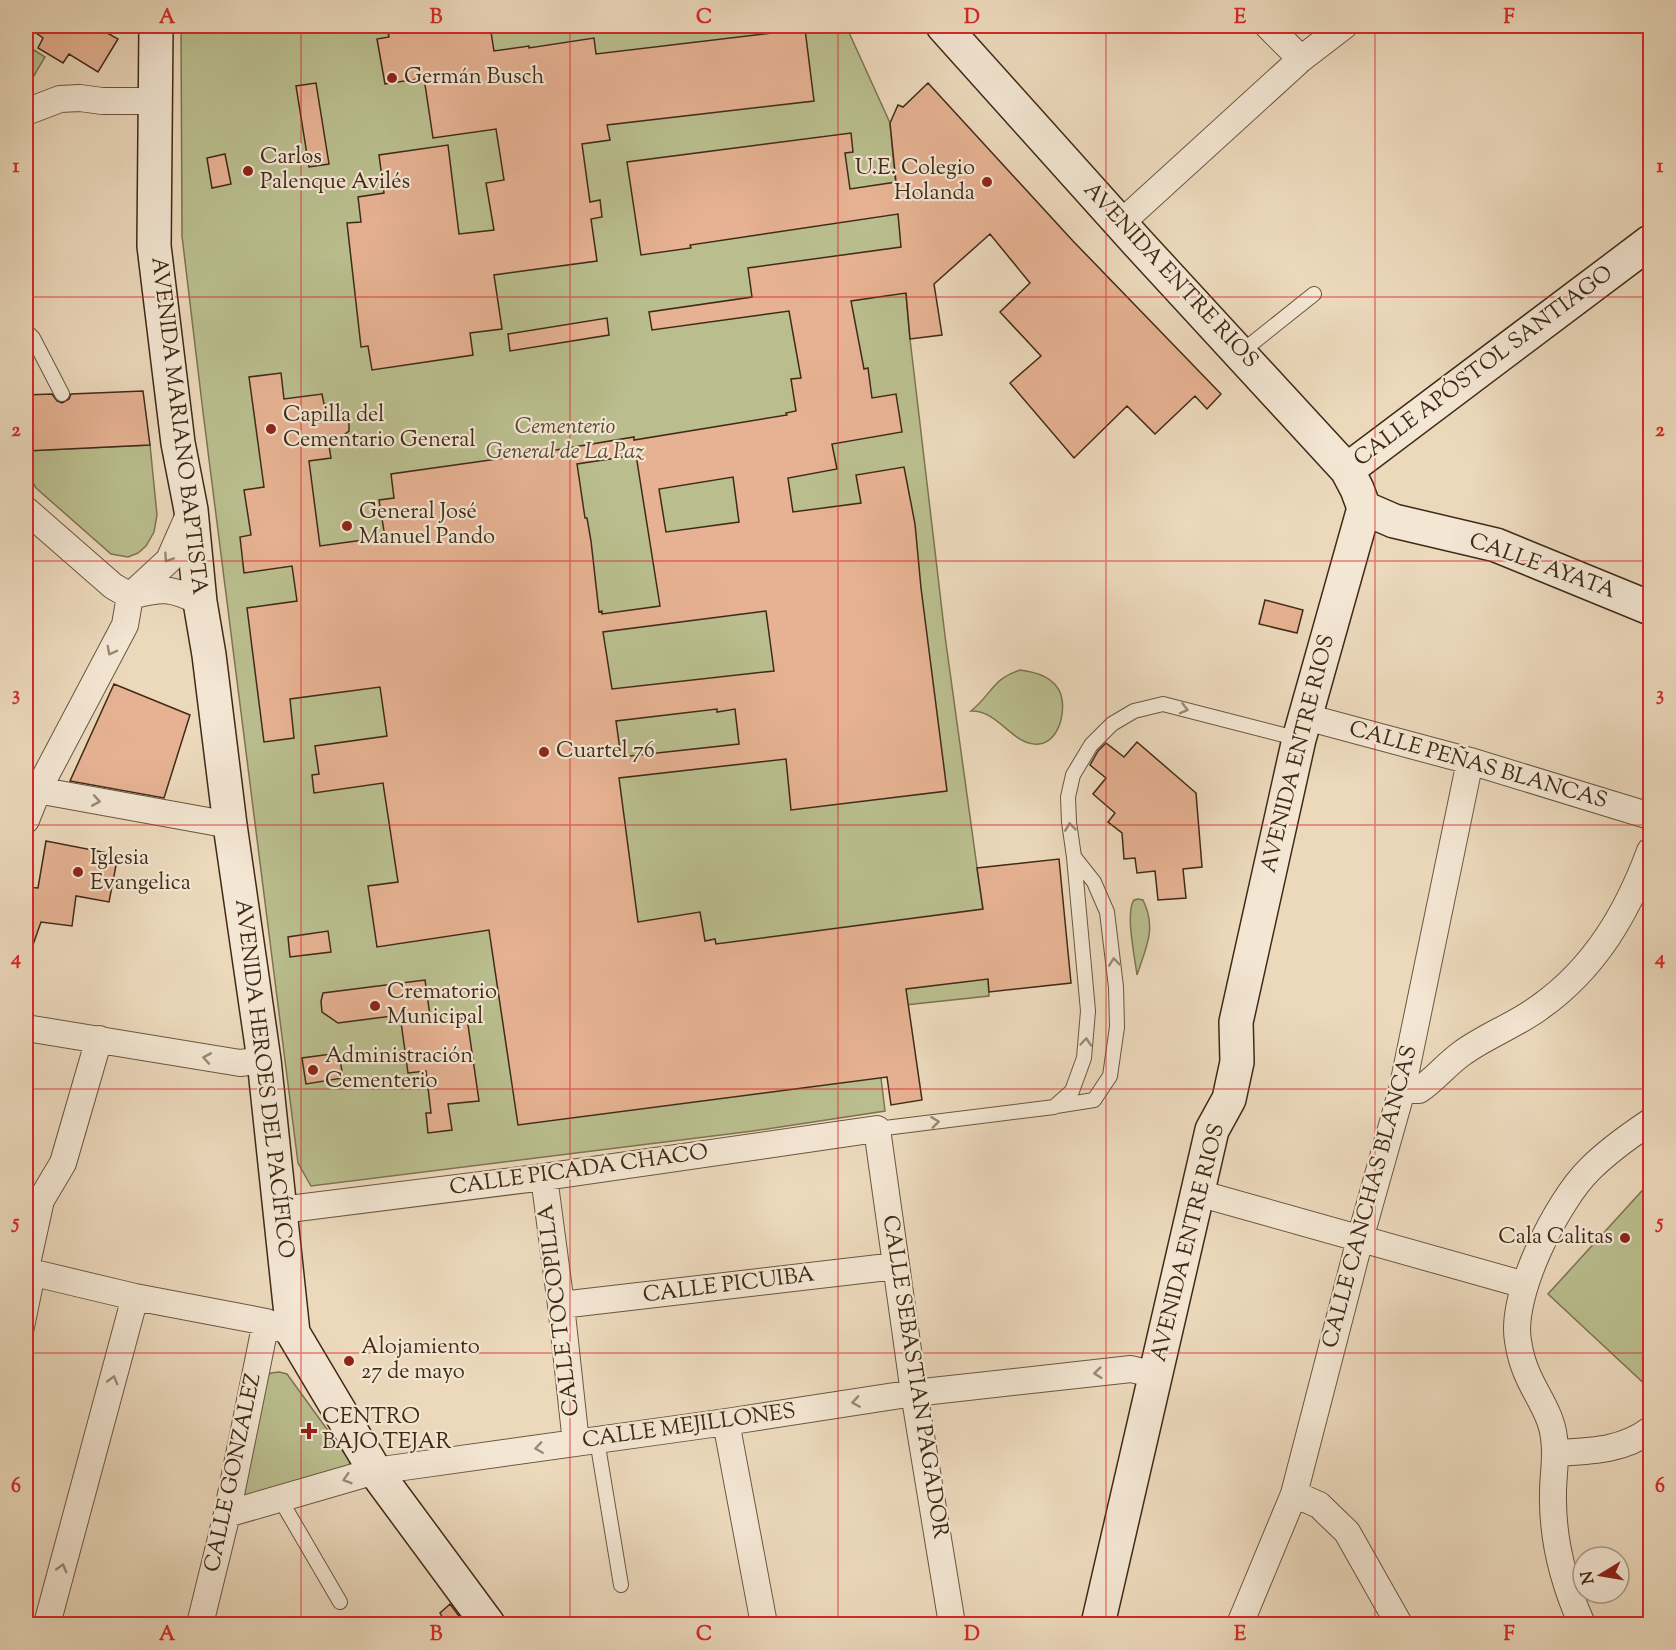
<svg xmlns="http://www.w3.org/2000/svg" width="1676" height="1650" font-family="'Sorts Mill Goudy',serif">
	<style>
		.green { fill: #babe8e; stroke: #7d7452; stroke-width: 1.5 }
		.building { fill: #e6b293; stroke: #402a17; stroke-width: 1.5; fill-rule: evenodd }
		.lines { fill: none; stroke-linecap: round; stroke-linejoin: round }
		.lane-casing { stroke: #6b5640; stroke-width: 16 }
		.street-casing { stroke: #6b5640; stroke-width: 28 }
		.secondary-casing { stroke: #402a17; stroke-width: 36 }
		.lane { stroke: #f3e6d3; stroke-width: 14 }
		.street { stroke: #f3e6d3; stroke-width: 26 }
		.secondary { stroke: #f3e6d3; stroke-width: 33 }
		.oneway { stroke: #9a8875 }
		.grid { fill: none; stroke: #d62828; stroke-width: 1.5; stroke-opacity: 0.55 }
		.poi-dot { fill: #8f2418; stroke: #f3e6d3; stroke-width: 2 }
		.labels { text-anchor: middle; dominant-baseline: central; stroke-width: 4.5; stroke-linejoin: round; paint-order: stroke }
		.poi-label { font-size: 22px; fill: #402a17; stroke: #f3e6d3; text-anchor: start }
		.street-label { font-size: 22px; fill: #402a17; stroke: #f3e6d3 }
		.park-label { font-size: 22px; font-style: italic; fill: #58482f; stroke: #f3e6d3 }
		.neatline { fill: none; stroke: #d62828; stroke-width: 2 }
		.grid-label { font-size: 20px; text-anchor: middle; font-weight: bold; fill: #d62828 }
	</style>
	<rect width="100%" height="100%" fill="#ecd9bc"/>
	<filter id="stains"><feTurbulence type="fractalNoise" baseFrequency=".00333" numOctaves="4"/><feColorMatrix values="0 0 0 0 .2 0 0 0 0 .09 0 0 0 0 .02 0 0 0 .5 -.17"/></filter>
	<radialGradient id="worn" r=".72"><stop offset=".6" stop-color="#630" stop-opacity="0"/><stop offset="1" stop-color="#630" stop-opacity=".3"/></radialGradient>
	<path class="green" d="M181,26H846L890,123L910,339L945,636L985,925L989,996L877,1008L873,1012L885,1111L753,1131L311,1186L298,1163L203,412L182,236Z
		M26,45L45,57L26,89Z
		M150,445L157,515L154,532L146,546L138,553L128,557L111,554L36,488L26,471V451Z
		M1020,670C1034,672 1048,675 1057,687C1069,703 1061,742 1039,744C1013,747 999,710 971,711C992,694 992,679 1020,670Z
		M1138,899L1143,900C1157,929 1146,947 1137,975C1135,958 1125,913 1134,900Z
		M1650,1182V1389L1548,1294Z
		M279,1372L287,1374L350,1461L349,1473L247,1499L242,1494L263,1379L271,1373Z"/>
	<path class="building" d="M26,26H95L118,39L98,72L69,54L63,63L38,48L43,38Z
		M387,26H460V30L490,26L494,51L529,46V48L594,38L596,54L805,29L814,101L607,125L610,140L582,144L590,202L600,200L602,217L591,219L597,261L494,275L502,329L470,333L473,355L372,370L368,346L361,347L347,223L361,222L358,197L384,193L379,155L448,145L459,234L494,230L486,183L504,180L496,129L433,138L424,78L385,84L377,39L389,37Z
		M316,83L329,164L309,167L296,86Z
		M928,83L1073,241L1221,394L1207,409L1195,396L1155,434L1127,406L1074,458L1010,383L1041,356L1000,312L1030,283L990,234L934,284L942,335L910,339L906,293L851,301L864,369L868,368L872,398L896,394L902,432L832,444L837,469L788,478L793,512L861,503L856,475L904,467L915,524L921,588L947,791L791,810L786,759L619,778L638,922L700,912L705,941L715,939L716,944L983,909L977,868L1059,859L1071,983L989,992L988,979L906,989L922,1100L891,1105L887,1077L518,1125L489,930L377,947L368,886L398,882L383,783L314,793L312,775L319,774L315,746L387,736L380,687L290,699L294,738L264,742L247,608L297,601L292,566L244,573L240,537L251,535L244,490L264,487L249,377L281,373L284,399L322,394L324,404L342,411L347,416L349,423V431L329,446L331,458L309,461L320,546L385,537L379,500L394,498L391,474L526,455L634,437V440L787,415L786,413L796,411L791,379L801,378L789,311L652,330L649,312L752,297L748,268L901,247L898,214L690,245L691,248L641,255L627,162L851,133L853,152L845,153L850,189L896,182L890,123L898,105L903,107ZM636,455L660,606L602,614V611L599,612L591,541L587,518H585L577,464ZM733,477L739,522L666,532L659,489ZM766,611L774,671L612,689L603,632ZM717,709V712L735,709L739,744L621,757L616,721Z
		M225,154L231,184L212,188L207,158Z
		M607,318L609,335L510,351L508,334Z
		M143,391L150,445L26,451V395L52,394L57,401L62,403L69,399L71,394Z
		M1265,600L1303,610L1297,633L1259,624Z
		M114,684L190,715L164,798L70,781Z
		M1137,742L1196,793L1202,867L1183,869L1186,898L1158,900L1155,871L1137,873L1135,858L1124,859L1122,833L1108,822L1115,813L1093,794L1106,778L1090,765L1098,751L1106,743L1124,757Z
		M46,841L118,855L109,902L76,896L72,926L41,922L28,959L26,958V887L38,888Z
		M328,931L331,952L290,957L288,937Z
		M425,980L431,1023L467,1018L479,1101L448,1104L452,1130L428,1133L426,1113H431L426,1071L408,1073L400,1015L338,1023L322,1012L321,1001L323,993Z
		M339,1053L343,1078L306,1084L302,1058Z
		M450,1604L465,1624H446L440,1613Z"/>
	<g class="lines">
		<defs>
			<path id="lane" d="M26,331L33,338L62,394
				M1240,353L1314,294
				M1056,1106L1094,1100L1110,1076L1117,1027L1116,987L1107,912L1094,882L1075,858
				M877,1129L1054,1107L1072,1091L1084,1058L1088,1011L1074,857L1069,822L1068,797L1073,775L1091,745L1112,724L1134,711L1163,704L1299,739
				M26,1332L38,1274
				M597,1440L621,1585
				M280,1499L340,1602"/>
			<path id="street" d="M1268,26L1301,59
				M26,112L60,99L80,98L102,101H156
				M1121,223L1301,59L1344,26
				M26,510L113,586L130,596C163,588 170,587 200,602
				M1306,717L1470,761L1650,816
				M26,788L230,825
				M26,820L38,790L125,625L130,596L169,560L191,510
				M26,1028L240,1063L264,1060
				M1402,1090H1419C1434,1080 1446,1065 1461,1054C1485,1036 1516,1025 1540,1007C1595,968 1627,913 1650,851
				M544,1177L561,1305L576,1443
				M1198,1193L1525,1285
				M281,1210L544,1177L877,1129L914,1393L952,1624
				M26,1268L41,1200L63,1163L99,1039
				M26,1271L135,1297L266,1322L282,1329
				M561,1305L896,1266
				M726,1422L764,1624
				M1556,1453C1590,1451 1622,1451 1650,1430
				M1294,1494L1319,1505L1347,1532L1399,1624
				M227,1514L375,1471L726,1422L914,1393L1131,1369L1155,1375
				M47,1624L135,1297
				M200,1624L227,1514L266,1322
				M1240,1624L1294,1494L1360,1239L1402,1090L1470,761
				M1582,1624C1563,1582 1552,1539 1553,1493C1553,1474 1557,1457 1554,1438C1552,1417 1539,1399 1530,1380C1524,1368 1520,1355 1518,1341C1510,1295 1557,1201 1590,1169C1608,1151 1629,1136 1650,1122"/>
			<path id="secondary" d="M156,26L154,246L178,443L191,510L200,602L209,655L230,825L264,1060L293,1333L375,1471L488,1624
				M943,26L1137,242L1347,470L1357,489L1364,508L1299,739L1236,1022L1237,1062L1229,1099L1212,1130L1098,1624
				M1347,470L1650,242
				M1364,508L1394,521L1496,545L1650,608"/>
		</defs>
		<use href="#lane" class="lane-casing"/>
		<use href="#street" class="street-casing"/>
		<use href="#secondary" class="secondary-casing"/>
		<use href="#lane" class="lane"/>
		<use href="#street" class="street"/>
		<use href="#secondary" class="secondary"/>
	</g>
	<defs><path id="oneway-chevron" d="M-2-3.5L2.5 0L-2 3.5" fill="none" stroke-width="1.6" stroke-linecap="round" stroke-linejoin="round" transform="scale(1.5)"/></defs>
	<g class="oneway">
		<use href="#oneway-chevron" transform="translate(168 558) rotate(124)"/>
		<use href="#oneway-chevron" transform="translate(111 651) rotate(118)"/>
		<use href="#oneway-chevron" transform="translate(1184 709) rotate(14)"/>
		<use href="#oneway-chevron" transform="translate(96 801) rotate(10)"/>
		<use href="#oneway-chevron" transform="translate(1070 827) rotate(-97)"/>
		<use href="#oneway-chevron" transform="translate(1114 962) rotate(-96)"/>
		<use href="#oneway-chevron" transform="translate(1086 1042) rotate(-85)"/>
		<use href="#oneway-chevron" transform="translate(207 1058) rotate(-170)"/>
		<use href="#oneway-chevron" transform="translate(935 1122) rotate(-7)"/>
		<use href="#oneway-chevron" transform="translate(1098 1373) rotate(174)"/>
		<use href="#oneway-chevron" transform="translate(113 1380) rotate(-75)"/>
		<use href="#oneway-chevron" transform="translate(856 1402) rotate(171)"/>
		<use href="#oneway-chevron" transform="translate(539 1448) rotate(172)"/>
		<use href="#oneway-chevron" transform="translate(347 1479) rotate(163)"/>
		<use href="#oneway-chevron" transform="translate(62 1568) rotate(-75)"/>
	</g>
	<path class="grid" d="M301,26V1624M570,26V1624M838,26V1624M1106,26V1624M1375,26V1624M26,297H1650M26,561H1650M26,825H1650M26,1089H1650M26,1353H1650"/>
	<g class="poi-dot">
		<circle cx="392" cy="78" r="6"/>
		<circle cx="248" cy="171" r="6"/>
		<circle cx="987" cy="182" r="6"/>
		<circle cx="271" cy="429" r="6"/>
		<circle cx="347" cy="526" r="6"/>
		<circle cx="544" cy="752" r="6"/>
		<circle cx="78" cy="872" r="6"/>
		<circle cx="375" cy="1006" r="6"/>
		<circle cx="313" cy="1070" r="6"/>
		<circle cx="1625" cy="1238" r="6"/>
		<circle cx="349" cy="1361" r="6"/>
		<path d="M306 1422h6v6h6v6h-6v6h-6v-6h-6v-6h6z"/>
	</g>
	<g class="labels">
		<g class="poi-label">
			<text x="404" y="78">Germán Busch</text>
			<text x="260" y="158">Carlos<tspan x="260" dy="25">Palenque Avilés</tspan></text>
			<text x="975" y="169" text-anchor="end">U.E. Colegio<tspan x="975" dy="25">Holanda</tspan></text>
			<text x="283" y="416">Capilla del<tspan x="283" dy="25">Cementario General</tspan></text>
			<text x="359" y="513">General José<tspan x="359" dy="25">Manuel Pando</tspan></text>
			<text x="556" y="752">Cuartel 76</text>
			<text x="90" y="859">Iglesia<tspan x="90" dy="25">Evangelica</tspan></text>
			<text x="387" y="993">Crematorio<tspan x="387" dy="25">Municipal</tspan></text>
			<text x="325" y="1057">Administración<tspan x="325" dy="25">Cementerio</tspan></text>
			<text x="1613" y="1238" text-anchor="end">Cala Calitas</text>
			<text x="361" y="1348">Alojamiento<tspan x="361" dy="25">27 de mayo</tspan></text>
			<text x="322" y="1418">CENTRO<tspan x="322" dy="25">BAJO TEJAR</tspan></text>
		</g>
		<g class="street-label">
			<text transform="translate(1170 276) rotate(47)">AVENIDA ENTRE RIOS</text>
			<text transform="translate(1484 367) rotate(-37)">CALLE APÓSTOL SANTIAGO</text>
			<text transform="translate(178 426) rotate(83)">AVENIDA MARIANO BAPTISTA</text>
			<text transform="translate(1542 567) rotate(20)">CALLE AYATA</text>
			<text transform="translate(1299 754) rotate(-76)">AVENIDA ENTRE RIOS</text>
			<text transform="translate(1478 766) rotate(16)">CALLE PEÑAS BLANCAS</text>
			<text transform="translate(263 1079) rotate(83)">AVENIDA HEROES DEL PACÍFICO</text>
			<text transform="translate(579 1171) rotate(-8)">CALLE PICADA CHACO</text>
			<text transform="translate(1371 1197) rotate(-75)">CALLE CANCHAS BLANCAS</text>
			<text transform="translate(1189 1243) rotate(-76)">AVENIDA ENTRE RIOS</text>
			<text transform="translate(729 1286) rotate(-7)">CALLE PICUIBA</text>
			<text transform="translate(560 1310) rotate(-97)">CALLE TOCOPILLA</text>
			<text transform="translate(914 1377) rotate(81)">CALLE SEBASTIAN PAGADOR</text>
			<text transform="translate(689 1427) rotate(-8)">CALLE MEJILLONES</text>
			<text transform="translate(234 1473) rotate(-78)">CALLE GONZALEZ</text>
		</g>
		<g class="park-label">
			<text x="565" y="428">Cementerio<tspan x="565" dy="25">General de La Paz</tspan></text>
		</g>
	</g>
	<rect width="1676" height="1650" fill="none" stroke="#ecd9bc" stroke-width="66"/>
	<g transform="translate(1601 1575) rotate(259)"><circle r="28" fill="#f3e6d3" stroke="#ab9b88" stroke-width="1.5"/>
	<path d="M0-4.5L10 22L0 15L-10 22Z" fill="#8f2418"/>
	<text y="-9" font-size="16" font-weight="bold" text-anchor="middle" fill="#402a17">N</text>
	</g>
	<rect x="33" y="33" width="1610" height="1584" class="neatline"/>
	<g class="grid-label">
		<text x="167" y="23">A</text>
		<text x="436" y="23">B</text>
		<text x="704" y="23">C</text>
		<text x="972" y="23">D</text>
		<text x="1240" y="23">E</text>
		<text x="1509" y="23">F</text>
		<text x="16" y="172">1</text>
		<text x="1660" y="172">1</text>
		<text x="16" y="436">2</text>
		<text x="1660" y="436">2</text>
		<text x="16" y="700">3</text>
		<text x="1660" y="700">3</text>
		<text x="16" y="964">4</text>
		<text x="1660" y="964">4</text>
		<text x="16" y="1228">5</text>
		<text x="1660" y="1228">5</text>
		<text x="16" y="1492">6</text>
		<text x="1660" y="1492">6</text>
		<text x="167" y="1640">A</text>
		<text x="436" y="1640">B</text>
		<text x="704" y="1640">C</text>
		<text x="972" y="1640">D</text>
		<text x="1240" y="1640">E</text>
		<text x="1509" y="1640">F</text>
	</g>
	<rect width="100%" height="100%" filter="url(#stains)"/>
	<rect width="100%" height="100%" fill="url(#worn)"/>
</svg>
